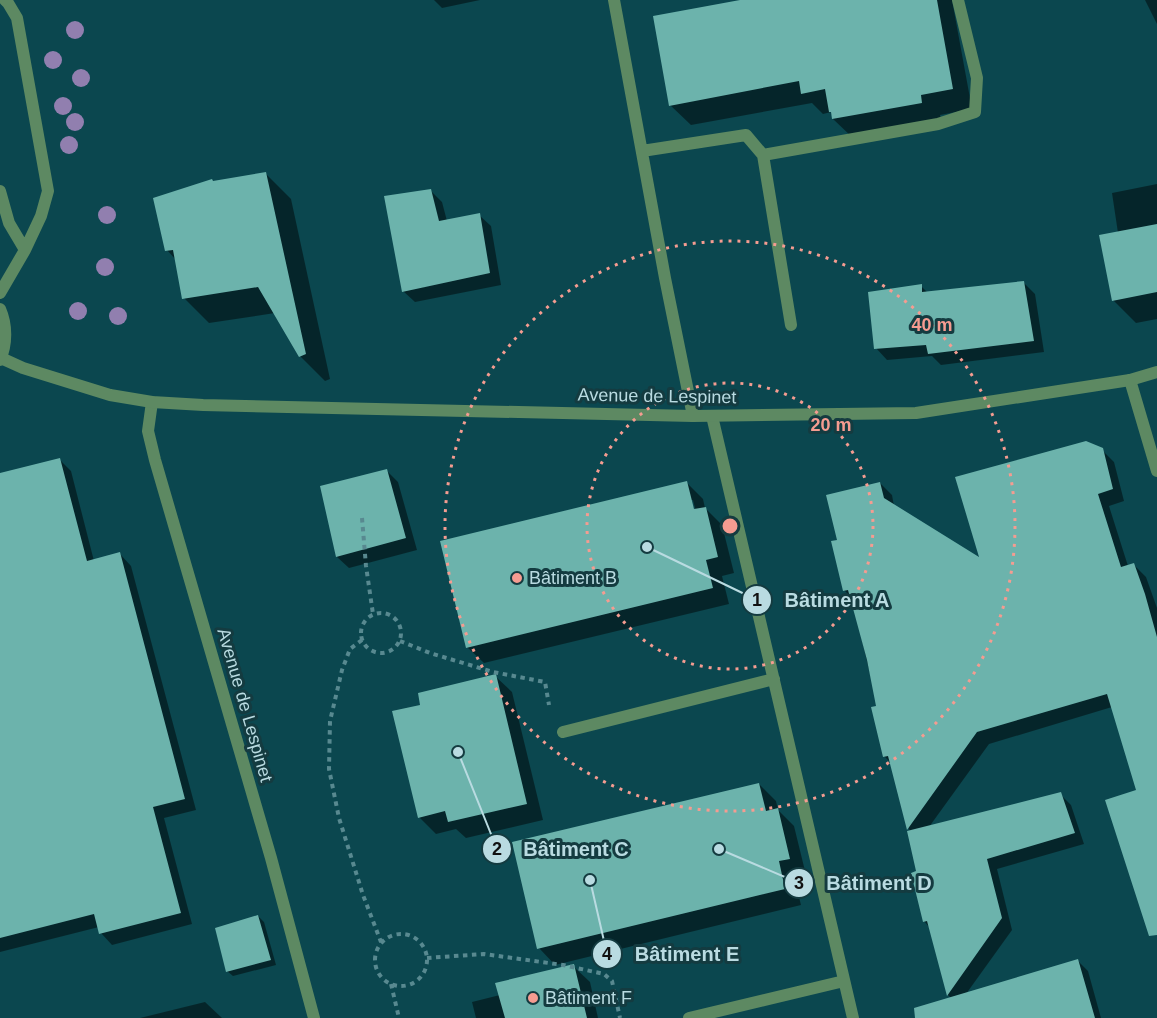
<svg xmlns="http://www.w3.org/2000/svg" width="1157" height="1018" font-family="Arial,sans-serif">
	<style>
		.shadow { fill: #0007; fill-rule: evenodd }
		.building { fill: #6cb3ac }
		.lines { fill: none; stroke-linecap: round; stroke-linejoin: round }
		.path { stroke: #588990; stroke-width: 4; stroke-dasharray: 4.5 4.5; stroke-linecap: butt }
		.service { stroke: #5d8962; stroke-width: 12 }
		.minor { stroke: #5d8962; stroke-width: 12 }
		.tertiary { stroke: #5d8962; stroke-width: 12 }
		.tree { fill: #917faf }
		.ring { fill: none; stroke: #f59c91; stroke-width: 3; stroke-dasharray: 3 6 }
		.poi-dot { fill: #f59c91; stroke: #143b40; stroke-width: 2 }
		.labels { text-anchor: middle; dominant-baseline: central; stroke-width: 6; stroke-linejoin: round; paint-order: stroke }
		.street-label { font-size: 18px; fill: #b9dbe1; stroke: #143b40 }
		.poi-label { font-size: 18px; fill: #b9dbe1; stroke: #143b40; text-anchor: start }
		.centre { fill: #f59c91; stroke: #143b40; stroke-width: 3 }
		.ring-label { font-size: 18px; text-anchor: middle; font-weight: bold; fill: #f59c91; stroke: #143b40; stroke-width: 6; stroke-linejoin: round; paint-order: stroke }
		.leader { fill: none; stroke: #b9dbe1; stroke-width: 2 }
		.callout-dot { fill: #b9dbe1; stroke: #143b40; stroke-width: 2 }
		.mark-label { font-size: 18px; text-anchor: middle; font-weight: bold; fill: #111 }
		.callout-label { font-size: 20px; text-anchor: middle; font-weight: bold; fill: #b9dbe1; stroke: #143b40; stroke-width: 6; stroke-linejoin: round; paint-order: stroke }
	</style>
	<rect width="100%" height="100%" fill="#0b474f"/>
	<path class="shadow" d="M434,0H480L442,8Z
		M748,0H952L972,109L940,115L942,123L854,139L833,119L831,112L823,114L812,103L691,125L670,105Z
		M1145,0H1157V24Z
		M266,174L291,199L330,379L325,381L300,356L275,313L209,323L184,298L176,260L167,250L214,183Z
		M1157,184V319L1136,323L1113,300L1118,233L1112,193Z
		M431,191L442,202L447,221L479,215L491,226L501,285L415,302L403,291Z
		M1023,282L1035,294L1044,352L941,365L932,356L887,360L876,348L921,286L928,293Z
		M1102,450L1114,462L1124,501L1109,506L1128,566L1134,565L1146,577L1157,608V899L1138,791L1112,707L989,744L929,827L1060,794L1071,805L1084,844L997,869L1012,930L966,994L1078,961L1088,971L1101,1018H954L951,998L948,995L930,928L924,921L911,832L909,829L892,764L884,756L878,707L852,598L844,590L839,541L880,483L892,495L894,506L981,560Z
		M59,459L71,471L94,561L120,554L131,566L196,810L164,818L192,924L112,945L101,933L99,927L0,952V475Z
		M387,471L398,482L417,550L349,568L337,557Z
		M687,483L703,499L705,508L722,525L734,573L722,576L729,604L484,663L467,647ZM690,500H693L697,516Z
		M495,676L512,692L543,820L466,838L456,829L436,834L419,817L422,706Z
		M759,784L776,801L778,810L794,826L806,875L794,877L801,905L555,965L539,948Z
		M258,916L264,922L276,965L233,976L227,971Z
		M573,966L590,982L598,1018H476L472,1002L500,995Z
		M205,1002L222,1018H140Z"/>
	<path class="building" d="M740,0H937L953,89L921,95L922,103L832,119L831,112H829L825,89L801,94L799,81L669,106L653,16Z
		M266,172L306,354L299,357L258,287L182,299L173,250L165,251L153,198L212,179L213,181Z
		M431,189L439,221L480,213L490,273L402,292L384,196Z
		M1157,224V292L1112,301L1099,235Z
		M1024,281L1034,341L928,354L926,345L874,349L868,292L922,284V292Z
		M1086,441L1103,448L1113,489L1098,494L1121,567L1134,563L1145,594L1157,637V935L1149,936L1105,800L1136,790L1107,694L977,732L907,830L888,756L883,757L871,707L876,706L867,660L848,590L843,591L831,541L837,540L826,495L880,482L884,498L979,557L955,477Z
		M60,458L87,561L120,552L185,799L153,807L181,913L99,934L94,914L0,938V473Z
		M387,469L406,538L336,557L320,486Z
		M687,481L694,509L706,507L718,557L706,560L713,588L466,648L440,541Z
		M496,674L527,804L448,822L445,811L418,818L392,711L420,705L418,693Z
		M759,783L766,811L778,808L790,859L779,861L785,889L537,949L512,842Z
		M1061,792L1075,833L987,859L1002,918L947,996L927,921L923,922L911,873L916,871L907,831Z
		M258,915L271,960L226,972L215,928Z
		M1078,959L1095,1018H915L914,1008Z
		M574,964L587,1018H505L495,983Z"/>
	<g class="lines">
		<path class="path" d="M362,518L366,566L373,614
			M361 633a20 20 0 1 1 40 0a20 20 0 1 1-40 0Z
			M362,640L350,649L342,670L330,721L329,769L339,818L363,895L381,942
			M400,641L430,653L493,672L545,682L549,705
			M375 960a26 26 0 1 1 52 0a26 26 0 1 1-52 0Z
			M427,958L484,954L563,965L604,974L612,981L620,1018
			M391,984L399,1018"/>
		<path class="service" d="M614,0L665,278L693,416
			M642,151L746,135L763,155L791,325
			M763,155L938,124L975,112L977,78L958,0
			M0,191L9,223L25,250
			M0,293L25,250L41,216L48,191L17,18L8,3L5,0
			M712,416L853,1018
			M563,732L774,679
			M689,1018L844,981"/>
		<path class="minor" d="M1130,380L1157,471
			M152,402L148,431L155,460L271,858L314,1018"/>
		<path class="tertiary" d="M0,309C7,325 7,344 0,360
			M1,358L23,368L110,395L152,402L203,405L693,416L916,413L1130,380L1157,372"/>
	</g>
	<g class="tree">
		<circle cx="75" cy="30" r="9"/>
		<circle cx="53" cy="60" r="9"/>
		<circle cx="81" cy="78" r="9"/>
		<circle cx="63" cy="106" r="9"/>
		<circle cx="75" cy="122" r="9"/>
		<circle cx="69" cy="145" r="9"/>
		<circle cx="107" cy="215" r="9"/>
		<circle cx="105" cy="267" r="9"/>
		<circle cx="78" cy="311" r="9"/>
		<circle cx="118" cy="316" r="9"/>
	</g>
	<g class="ring">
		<circle cx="730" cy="526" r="143"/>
		<circle cx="730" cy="526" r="285"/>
	</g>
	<g class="poi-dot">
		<circle cx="517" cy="578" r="6"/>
		<circle cx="533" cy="998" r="6"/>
	</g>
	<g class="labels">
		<g class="street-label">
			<text transform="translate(657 396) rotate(1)">Avenue de Lespinet</text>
			<text transform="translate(245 705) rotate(74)">Avenue de Lespinet</text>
		</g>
		<g class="poi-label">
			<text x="529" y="578">Bâtiment B</text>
			<text x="545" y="998">Bâtiment F</text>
		</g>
	</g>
	<circle cx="730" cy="526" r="9" class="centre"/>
	<g class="ring-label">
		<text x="932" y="331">40 m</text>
		<text x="831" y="431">20 m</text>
	</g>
	<path class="leader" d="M647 547L757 600M458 752L497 849M719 849L799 883M590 880L607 954"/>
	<g class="callout-dot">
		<circle cx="647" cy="547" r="6"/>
		<circle cx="458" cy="752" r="6"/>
		<circle cx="719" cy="849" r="6"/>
		<circle cx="590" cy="880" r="6"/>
		<circle cx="757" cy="600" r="15"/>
		<circle cx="497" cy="849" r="15"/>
		<circle cx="799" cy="883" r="15"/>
		<circle cx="607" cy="954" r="15"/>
	</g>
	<g class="mark-label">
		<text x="757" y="606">1</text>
		<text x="497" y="855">2</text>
		<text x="799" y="889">3</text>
		<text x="607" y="960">4</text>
	</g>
	<g class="callout-label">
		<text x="837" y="607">Bâtiment A</text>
		<text x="576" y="856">Bâtiment C</text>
		<text x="879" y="890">Bâtiment D</text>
		<text x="687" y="961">Bâtiment E</text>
	</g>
</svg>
